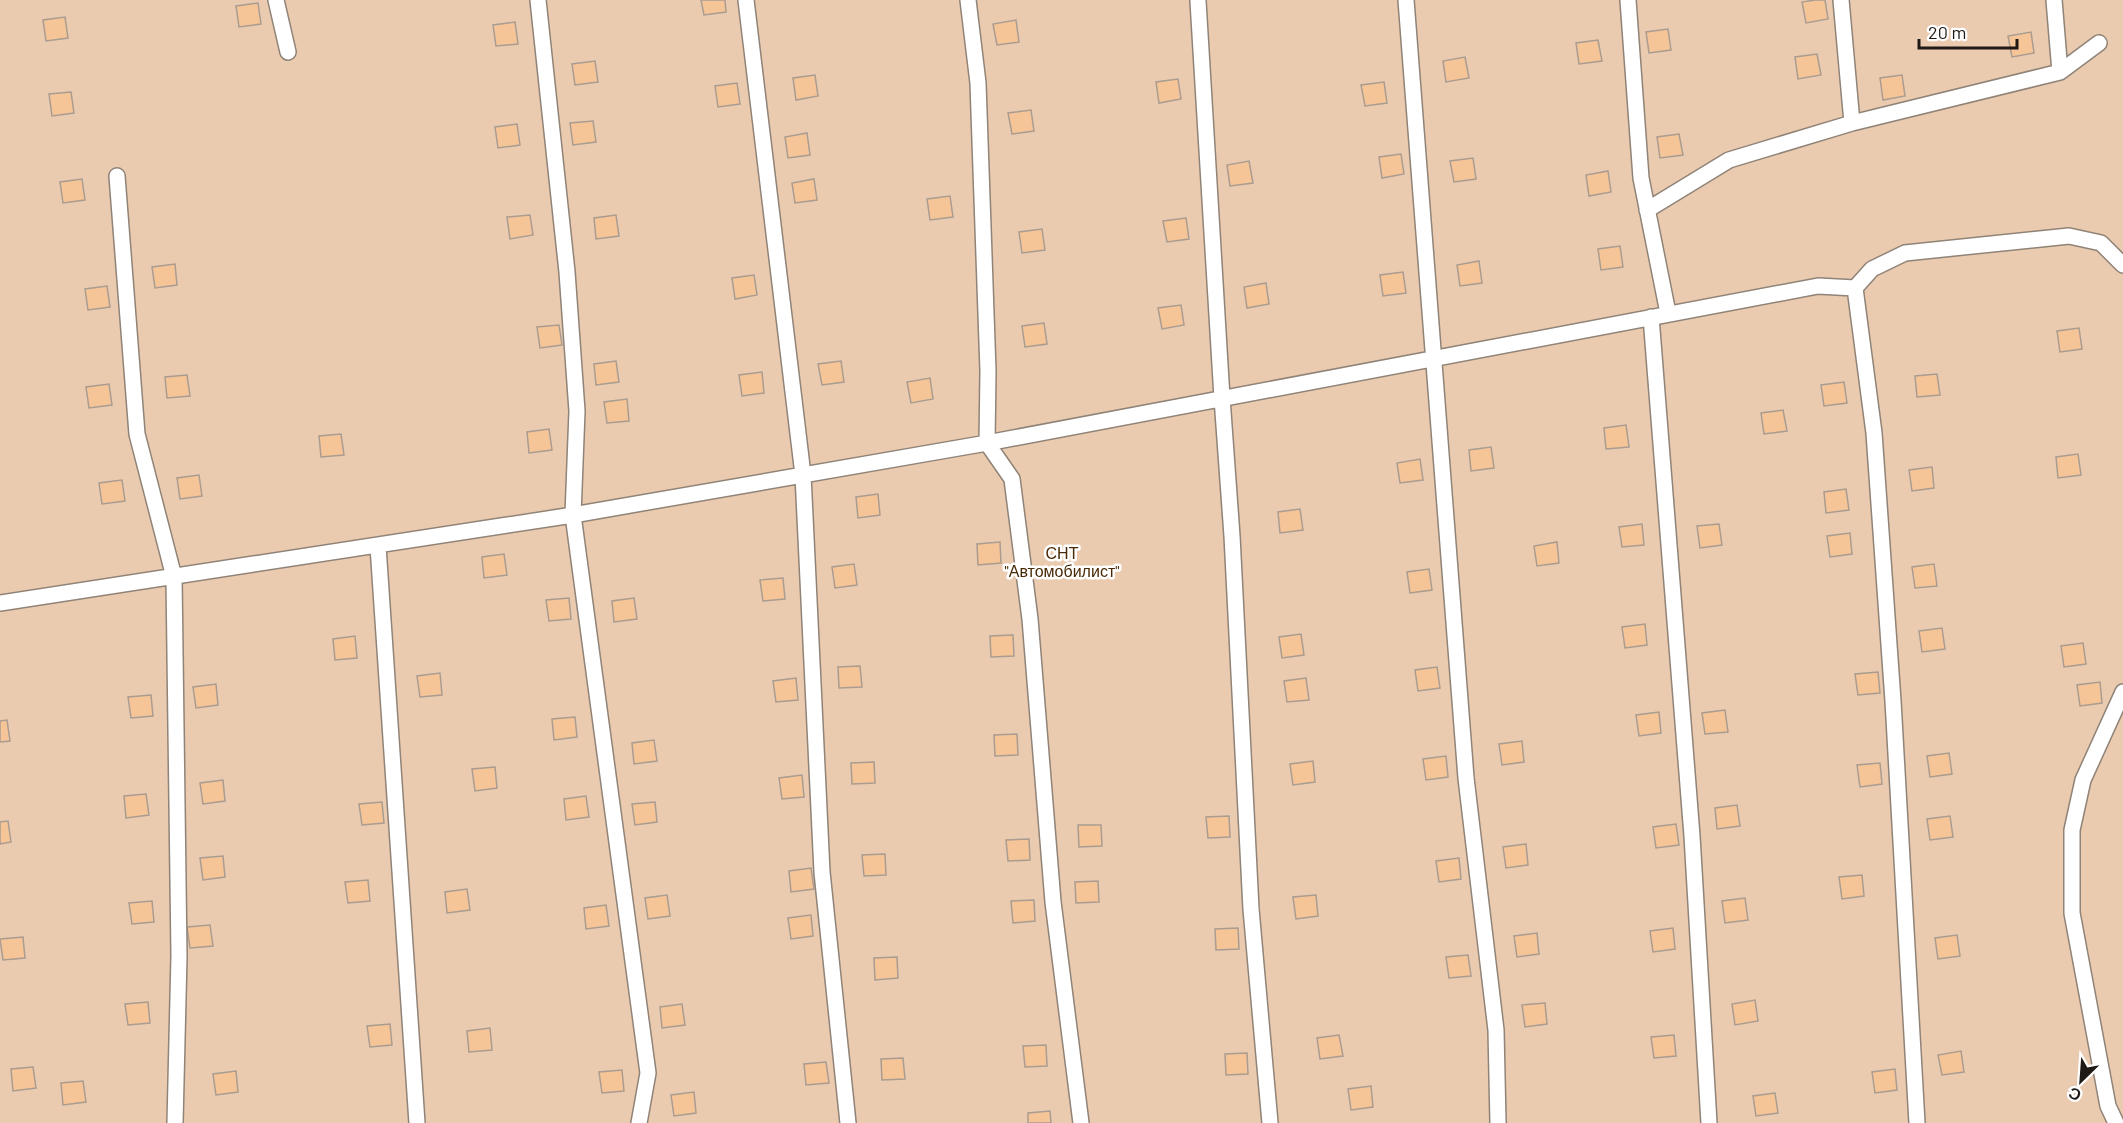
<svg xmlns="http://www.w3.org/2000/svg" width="2123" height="1123" font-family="Barlow,sans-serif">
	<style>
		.green { fill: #eacbb0 }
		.building { fill: #f5c598; stroke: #aa9c90; stroke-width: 1.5 }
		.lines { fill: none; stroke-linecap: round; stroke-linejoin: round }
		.lane-casing { stroke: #908377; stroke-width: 18 }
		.lane { stroke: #fff; stroke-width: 15 }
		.labels { text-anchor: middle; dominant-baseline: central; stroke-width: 5; stroke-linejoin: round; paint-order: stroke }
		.park-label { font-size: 16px; fill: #482905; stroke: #fff }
	</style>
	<rect width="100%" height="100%" fill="#f7e8db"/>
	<path class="green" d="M0,0H2123V1123H0Z"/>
	<path class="building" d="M701,0H725L726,12L704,15Z
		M1815,0H1825L1828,19L1806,23L1802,2Z
		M258,3L261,24L239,27L236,6Z
		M65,17L68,38L46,41L43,20Z
		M1016,20L1019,42L997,45L993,24Z
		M515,22L518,44L496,46L493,25Z
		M1668,29L1671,50L1649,53L1646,32Z
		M2031,32L2034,53L2012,57L2008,36Z
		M1598,40L1602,61L1579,64L1576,43Z
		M1817,54L1821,75L1798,79L1795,57Z
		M1465,57L1469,78L1446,82L1443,61Z
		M595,61L598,82L575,85L572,64Z
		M815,75L818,96L796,100L793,78Z
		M1902,75L1905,96L1883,100L1880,78Z
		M1178,79L1181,99L1159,103L1156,82Z
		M1384,82L1387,103L1365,106L1361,85Z
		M737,83L740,104L718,107L715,86Z
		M71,92L74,113L52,116L49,94Z
		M1031,110L1034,131L1012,134L1008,113Z
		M593,121L596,142L573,145L570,123Z
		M517,124L520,145L498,148L495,127Z
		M807,133L810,155L788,158L785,137Z
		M1679,134L1683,155L1660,158L1657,137Z
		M1401,154L1404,174L1382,178L1379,157Z
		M1473,158L1476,179L1454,182L1450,161Z
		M1249,161L1253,183L1230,186L1227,165Z
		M1608,171L1611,192L1589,196L1586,175Z
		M82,179L85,200L63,203L60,182Z
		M814,179L817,200L795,203L792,183Z
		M950,196L953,217L930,220L927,199Z
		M530,215L533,235L510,239L507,217Z
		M616,215L619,236L596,239L594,218Z
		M1186,218L1189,239L1167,242L1163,221Z
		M1042,229L1045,250L1022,253L1019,232Z
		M1620,246L1623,267L1601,270L1598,249Z
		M1479,261L1482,283L1460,286L1457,265Z
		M175,264L177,285L155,288L152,267Z
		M1403,272L1406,293L1383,296L1380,275Z
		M754,275L757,295L735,299L732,278Z
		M1266,283L1269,304L1247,308L1244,287Z
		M107,286L110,307L88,310L85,289Z
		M1181,305L1184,325L1162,329L1158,308Z
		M1044,323L1047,344L1025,347L1022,326Z
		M559,325L562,345L540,348L537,327Z
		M2079,328L2082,349L2060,352L2057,331Z
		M616,361L619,382L596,385L594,364Z
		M841,361L844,382L822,385L818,364Z
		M762,372L764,393L742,396L739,375Z
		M1937,374L1940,395L1917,397L1915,376Z
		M187,375L190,396L167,398L165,377Z
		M930,378L933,399L911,403L907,382Z
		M1844,382L1847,403L1824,406L1821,385Z
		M109,384L112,405L89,408L86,387Z
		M627,399L629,421L607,423L604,402Z
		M1783,410L1787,431L1764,434L1761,413Z
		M1626,425L1629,447L1606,449L1604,428Z
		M549,429L552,450L529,453L527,432Z
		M341,434L344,455L321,457L319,436Z
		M1491,447L1494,468L1471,471L1469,450Z
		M2078,454L2081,475L2058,478L2056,457Z
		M1420,459L1423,480L1400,483L1397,463Z
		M1932,467L1934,488L1912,491L1909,470Z
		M199,475L202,496L180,499L177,478Z
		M122,480L125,501L102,504L99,483Z
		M1846,489L1849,510L1826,513L1824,492Z
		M878,494L880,515L858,518L856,497Z
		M1300,509L1303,530L1280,533L1278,512Z
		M1642,524L1644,545L1622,547L1619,527Z
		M1719,524L1722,545L1700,548L1697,526Z
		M1850,533L1852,554L1830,557L1827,536Z
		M1000,542L1001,563L978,565L977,544Z
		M1557,542L1559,563L1537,566L1534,546Z
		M504,554L507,575L484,578L482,557Z
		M854,564L857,585L835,588L832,567Z
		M1934,564L1937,586L1915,588L1912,567Z
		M1429,569L1432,590L1410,593L1407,572Z
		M783,578L785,599L763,601L760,580Z
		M569,598L571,619L549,621L546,600Z
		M634,598L637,619L614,622L612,601Z
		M1645,624L1647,645L1625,648L1622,627Z
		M1942,628L1945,649L1922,652L1919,631Z
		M1301,634L1304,655L1282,658L1279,637Z
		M1013,635L1014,656L991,657L990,636Z
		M355,636L357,658L335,660L333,639Z
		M2083,643L2086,664L2064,667L2061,646Z
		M860,666L862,687L839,688L838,667Z
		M1437,667L1440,688L1418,691L1415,670Z
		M1878,672L1880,693L1858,695L1855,674Z
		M440,673L442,695L420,697L417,676Z
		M796,678L798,700L776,702L773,681Z
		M1306,678L1309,700L1287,702L1284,681Z
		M2100,682L2102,703L2080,706L2077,685Z
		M216,684L218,705L196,708L193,687Z
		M151,695L153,716L131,718L128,697Z
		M1725,710L1728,732L1705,734L1702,713Z
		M1659,712L1661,733L1639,736L1636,715Z
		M575,717L577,737L554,740L552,719Z
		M7,720L10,741L0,742V721Z
		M1017,734L1018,755L995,756L994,735Z
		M654,740L657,761L634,764L632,743Z
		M1522,741L1524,762L1502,765L1499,744Z
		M1949,753L1952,774L1930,777L1927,756Z
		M1446,756L1448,777L1426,780L1423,759Z
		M1313,761L1315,782L1293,785L1290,764Z
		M874,762L875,783L852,784L851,763Z
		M1880,763L1882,784L1860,787L1857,765Z
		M495,767L497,788L475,791L472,769Z
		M802,775L804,797L782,799L779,778Z
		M223,780L225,801L203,804L200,783Z
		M146,794L149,815L126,818L124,796Z
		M586,796L589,817L566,820L564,799Z
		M382,802L384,823L362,825L359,804Z
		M655,802L657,822L635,825L632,804Z
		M1737,805L1740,826L1717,829L1715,808Z
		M1229,816L1230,837L1208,838L1206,817Z
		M1950,816L1953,837L1930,840L1927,819Z
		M8,821L11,842L0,844V822Z
		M1676,824L1679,845L1656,848L1653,827Z
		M1078,825H1101L1102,846L1079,847Z
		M1029,839L1030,860L1008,861L1006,840Z
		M1526,844L1528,865L1506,868L1503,847Z
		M885,854L886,875L864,876L862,855Z
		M223,856L225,877L203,880L200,858Z
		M1459,858L1461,879L1439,882L1436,861Z
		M811,868L814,889L791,892L789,871Z
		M1862,875L1864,896L1842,899L1839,877Z
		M368,880L370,901L348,903L345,882Z
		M1098,881L1099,902L1076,903L1075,882Z
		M467,889L470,910L447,913L445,892Z
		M667,895L670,916L648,919L645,898Z
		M1316,895L1318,916L1296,919L1293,897Z
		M1745,898L1748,920L1725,923L1722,901Z
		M1034,900L1035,921L1013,923L1011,901Z
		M152,901L154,922L132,924L129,903Z
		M606,905L609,926L586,929L584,908Z
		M811,915L813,936L791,939L788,918Z
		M210,925L213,946L190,948L187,927Z
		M1238,928L1239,949L1216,950L1215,929Z
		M1673,928L1675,949L1653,952L1650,931Z
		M1537,933L1539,954L1517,957L1514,936Z
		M1957,935L1960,956L1938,959L1935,938Z
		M23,937L25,958L3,960L0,939Z
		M1468,955L1471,976L1449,978L1446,957Z
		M897,957L898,978L875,980L874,958Z
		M1755,1000L1758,1021L1735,1025L1732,1004Z
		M148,1002L150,1023L128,1025L125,1004Z
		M1545,1003L1547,1024L1525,1027L1522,1005Z
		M682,1004L685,1025L662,1028L660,1007Z
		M390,1024L392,1045L370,1047L367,1026Z
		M490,1028L492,1050L469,1052L467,1031Z
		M1339,1035L1343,1056L1320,1059L1317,1038Z
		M1674,1035L1676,1056L1654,1058L1651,1037Z
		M1046,1045L1047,1066L1025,1067L1023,1046Z
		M1961,1051L1964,1072L1942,1075L1938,1055Z
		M1247,1053L1248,1074L1226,1075L1225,1054Z
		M903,1058L905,1079L882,1080L881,1059Z
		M826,1062L829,1083L806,1085L804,1064Z
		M33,1067L36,1088L13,1091L11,1069Z
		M1895,1069L1897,1090L1875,1093L1872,1072Z
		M622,1070L624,1091L602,1093L599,1072Z
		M236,1071L238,1092L216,1095L213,1074Z
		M83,1081L86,1102L63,1105L61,1083Z
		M1371,1086L1373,1107L1351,1110L1348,1089Z
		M694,1092L696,1113L674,1116L671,1095Z
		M1775,1093L1778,1113L1756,1116L1753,1096Z
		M1050,1111L1051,1123H1028V1113Z"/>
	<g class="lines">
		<defs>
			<path id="lane" d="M276,0L288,52
				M538,0L567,272L577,411L573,515L648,1073L639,1123
				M746,0L803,475L822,872L848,1123
				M968,0L978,83L988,371L987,443L1012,479L1030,619L1053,902L1081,1123
				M1406,0L1466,778L1496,1030L1498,1123
				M1628,0L1641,178L1668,313
				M1841,0L1852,123
				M2054,0L2060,72
				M1198,1L1222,398L1232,536L1251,909L1270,1123
				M117,176L137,434L174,577L179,956L175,1123
				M1647,210L1729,160L1852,123L2060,72L2099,43
				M1855,288L1874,433L1893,701L1917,1123
				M1651,317L1692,836L1709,1123
				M378,546L417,1123
				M0,603L573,515L987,443L1818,286L1855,288L1872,269L1905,253L2069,236L2101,243L2123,265
				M2116,1123L2108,1106L2072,913V830L2083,780L2123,692"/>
		</defs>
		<use href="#lane" class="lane-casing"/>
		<use href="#lane" class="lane"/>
	</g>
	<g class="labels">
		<g class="park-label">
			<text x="1062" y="552">СНТ<tspan x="1062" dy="18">"Автомобилист"</tspan></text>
		</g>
	</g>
	<g transform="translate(2081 1081) rotate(205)" stroke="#ffffff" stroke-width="4.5" paint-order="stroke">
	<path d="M0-4.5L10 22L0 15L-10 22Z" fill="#1e1914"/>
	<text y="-9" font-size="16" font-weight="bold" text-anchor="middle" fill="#1e1914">С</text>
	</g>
	<path d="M1919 39v9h98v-9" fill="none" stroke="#1e1914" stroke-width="3"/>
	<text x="1928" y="39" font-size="18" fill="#1e1914" stroke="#ffffff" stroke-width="4.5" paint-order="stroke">20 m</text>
</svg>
